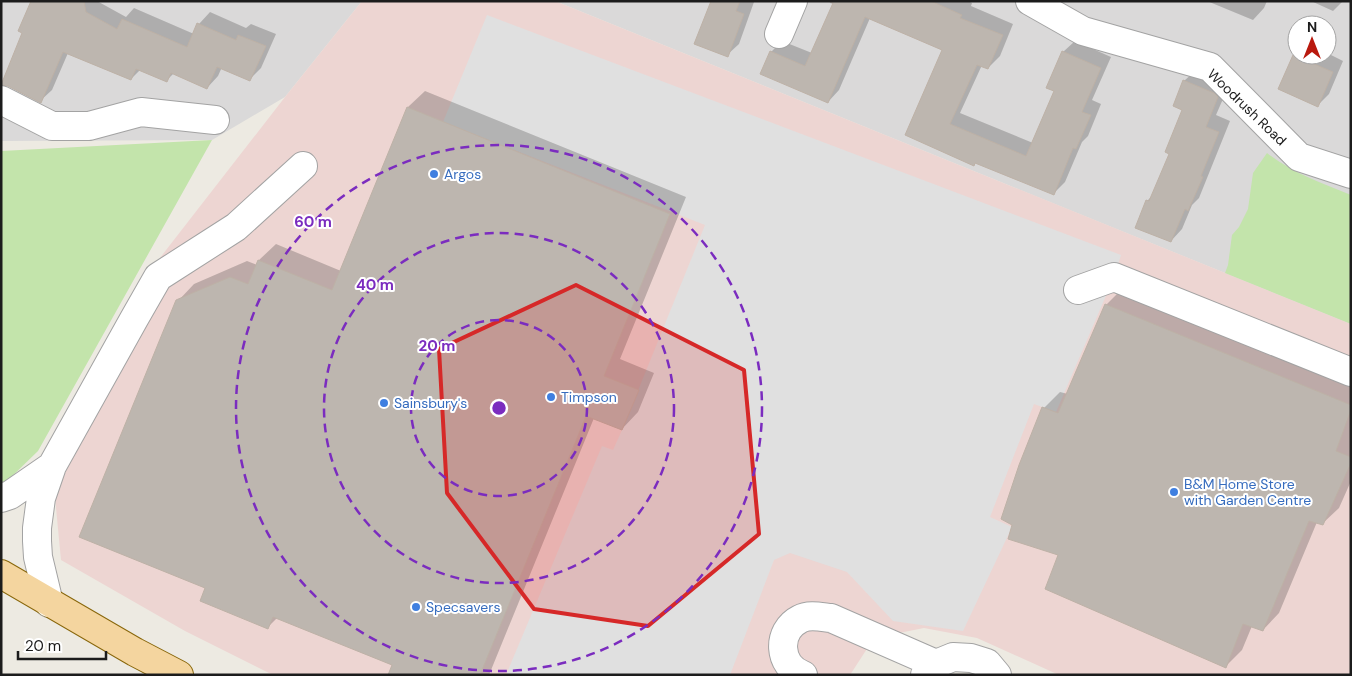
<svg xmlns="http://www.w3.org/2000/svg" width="1352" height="676" font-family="'DM Sans',sans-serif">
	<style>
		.residential { fill: #dad9d9; fill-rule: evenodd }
		.commercial { fill: #edd5d2 }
		.grass { fill: #c3e4ab }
		.parking { fill: #e0e0e0 }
		.shadow { fill: #0003 }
		.building { fill: #bdb6af; stroke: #bdb1a6 }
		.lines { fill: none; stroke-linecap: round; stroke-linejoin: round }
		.minor-casing { stroke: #a3a3a3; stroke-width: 30 }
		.major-casing { stroke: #89670b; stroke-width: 30 }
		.minor { stroke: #fff; stroke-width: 28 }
		.major { stroke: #f4d59f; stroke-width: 28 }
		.marked { fill: #d62828; fill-opacity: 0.2; stroke: #d62828; stroke-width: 4; stroke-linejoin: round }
		.ring { fill: none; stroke: #7b2cbf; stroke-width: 2.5; stroke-dasharray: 9 6 }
		.shop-dot { fill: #3f7fe0; stroke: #fff; stroke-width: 2 }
		.labels { text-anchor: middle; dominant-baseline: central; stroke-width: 4; stroke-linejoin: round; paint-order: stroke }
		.street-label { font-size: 14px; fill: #1c1c1c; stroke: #fff }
		.shop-label { font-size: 14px; fill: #366cbe; stroke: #fff; text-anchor: start }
		.centre { fill: #7b2cbf; stroke: #fff; stroke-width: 2.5 }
		.ring-label { font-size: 15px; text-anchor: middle; font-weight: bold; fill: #7b2cbf; stroke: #fff; stroke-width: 4; stroke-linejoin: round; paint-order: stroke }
	</style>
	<rect width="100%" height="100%" fill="#edeae2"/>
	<path class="residential" d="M1,1H362L285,97L212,140L1,141Z
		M555,1H1351V324L1225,273ZM1297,25H1327V55H1297Z"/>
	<path class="commercial" d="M362,1H555L1351,324V675H1059L977,638L924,628L874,638L850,675H273L185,631L61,560L52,466L142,281L285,97Z"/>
	<path class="grass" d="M212,140L38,451L1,487V151Z
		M1267,153C1292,173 1322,183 1351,195V324L1225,273L1228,265L1232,235L1239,227L1248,209L1253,173Z"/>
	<path class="parking" d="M487,15L1121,255L1114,277L1056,412L1034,404L990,517L1012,527L963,631L893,621L847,572L790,553L774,560L730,675H506L602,446L613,450L622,430L705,225L443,122Z"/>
	<path class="shadow" d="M33,1H97L126,17L134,8L194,34L199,24L210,12L246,28L251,24L276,34L261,68L250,79L222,67L218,76L207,88L174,73L167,80L141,69L131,79L68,53L52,90L40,101L24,32Z
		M712,1L754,2L739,44L727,55Z
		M831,1H968L972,3L971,6L1013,24L1000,56L988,68L982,65L960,113L1033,143L1055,90L1063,52L1075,41L1111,57L1092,100L1101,104L1088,136L1082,142L1065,182L1054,193L907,135L944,50L870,18L839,90L828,102L771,52L782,41L812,53L834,4L830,3Z
		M1207,1H1267L1264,8L1253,20Z
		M1311,1H1343L1333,11Z
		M1297,52V55H1327V53L1343,61L1329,94L1318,105L1280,89L1294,55Z
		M1196,70L1229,85L1216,115L1230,121L1199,198L1192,205L1182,229L1171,241L1147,201L1153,195L1171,154L1184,109V81Z
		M425,91L686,197L620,359L654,373L638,412L622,429L594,418L489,675H390L394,664L278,617L268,627L207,588L178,301L194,284L247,261L257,265L259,260L276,244L341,271L408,107Z
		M1123,288L1351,382V481L1339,508L1322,524L1317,522L1279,613L1263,630L1252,626L1242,650L1226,666L1060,554L1044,408L1060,392L1068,394L1106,305Z"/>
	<path class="building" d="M31,1H84L86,12L117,29L122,19L187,47L197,23L236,40L238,35L266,46L250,81L217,67L207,89L171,73L167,82L136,69L131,80L63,52L41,103L8,86L1,85L22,33L18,31Z
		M711,1H740L736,11L744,14L728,57L694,44Z
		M828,1H931L962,15L960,18L1003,35L988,69L977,65L950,124L1026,156L1054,91L1046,88L1062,51L1101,68L1082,112L1091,115L1076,149L1073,148L1054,195L975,163L974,166L905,135L942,50L865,17L828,103L760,74L770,51L805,66L833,3Z
		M1293,55L1333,72L1318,107L1278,89Z
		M1183,80L1214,93L1218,97L1206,127L1219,132L1201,176L1203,177L1188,211L1185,209L1171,242L1135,228L1146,200L1149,201L1169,154L1165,152L1182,110L1173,106Z
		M407,107L670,214L604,376L639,390L622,430L586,416L480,675H388L392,665L273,617L268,629L200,601L205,588L79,537L176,300L230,277L248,284L258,260L332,290Z
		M1105,304L1351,405V410L1336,451L1351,457V463L1323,525L1309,521L1263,631L1243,624L1226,668L1045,589L1058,555L1008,539L1012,525L1001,519L1019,465L1042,407L1058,413Z"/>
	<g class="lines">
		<defs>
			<path id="minor" d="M1030,1L1083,31L1210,67L1299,157L1351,174
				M779,34L793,1
				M1,100L52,126H89L141,112L215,120
				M1078,290L1114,277L1351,372
				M1,498L10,495L52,466
				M49,603L38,557L37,541V528L41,498L52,466L134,319L158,277L236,227L303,166
				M803,675C778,666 776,631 800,619C809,614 821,617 831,618L936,664
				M925,675L936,664L953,657L971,658L987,663L997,675"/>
			<path id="major" d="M1,574L135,652L179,675"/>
		</defs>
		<use href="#minor" class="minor-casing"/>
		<use href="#major" class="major-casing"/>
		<use href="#minor" class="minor"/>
		<use href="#major" class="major"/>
	</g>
	<path class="marked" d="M576,285L744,370L759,534L648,626L534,609L447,493L439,349Z"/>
	<g class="ring">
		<circle cx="499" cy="408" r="88"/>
		<circle cx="499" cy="408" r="175"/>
		<circle cx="499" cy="408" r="263"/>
	</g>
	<g class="shop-dot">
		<circle cx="434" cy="174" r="5"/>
		<circle cx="551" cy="397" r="5"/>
		<circle cx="384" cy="403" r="5"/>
		<circle cx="1174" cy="492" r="5"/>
		<circle cx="416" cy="607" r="5"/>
	</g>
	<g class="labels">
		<g class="street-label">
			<text transform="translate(1247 107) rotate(44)">Woodrush Road</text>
		</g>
		<g class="shop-label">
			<text x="444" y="174">Argos</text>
			<text x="561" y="397">Timpson</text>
			<text x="394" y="403">Sainsbury's</text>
			<text x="1184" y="484">B&amp;M Home Store<tspan x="1184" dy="16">with Garden Centre</tspan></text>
			<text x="426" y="607">Specsavers</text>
		</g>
	</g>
	<circle cx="499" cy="408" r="8" class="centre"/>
	<g class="ring-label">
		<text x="313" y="227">60 m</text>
		<text x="375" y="290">40 m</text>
		<text x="437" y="351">20 m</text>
	</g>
	<rect width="1352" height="676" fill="none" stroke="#1c1c1c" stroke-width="5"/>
	<g transform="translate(1312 40)"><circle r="24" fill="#ffffff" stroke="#a4a4a4"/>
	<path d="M0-4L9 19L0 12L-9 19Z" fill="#b9190e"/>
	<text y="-8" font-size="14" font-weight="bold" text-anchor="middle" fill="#1c1c1c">N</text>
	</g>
	<path d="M18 651v8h88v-8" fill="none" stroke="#1c1c1c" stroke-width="2.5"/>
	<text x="25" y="651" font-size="15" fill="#1c1c1c" stroke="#ffffff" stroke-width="4" paint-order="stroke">20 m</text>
</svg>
